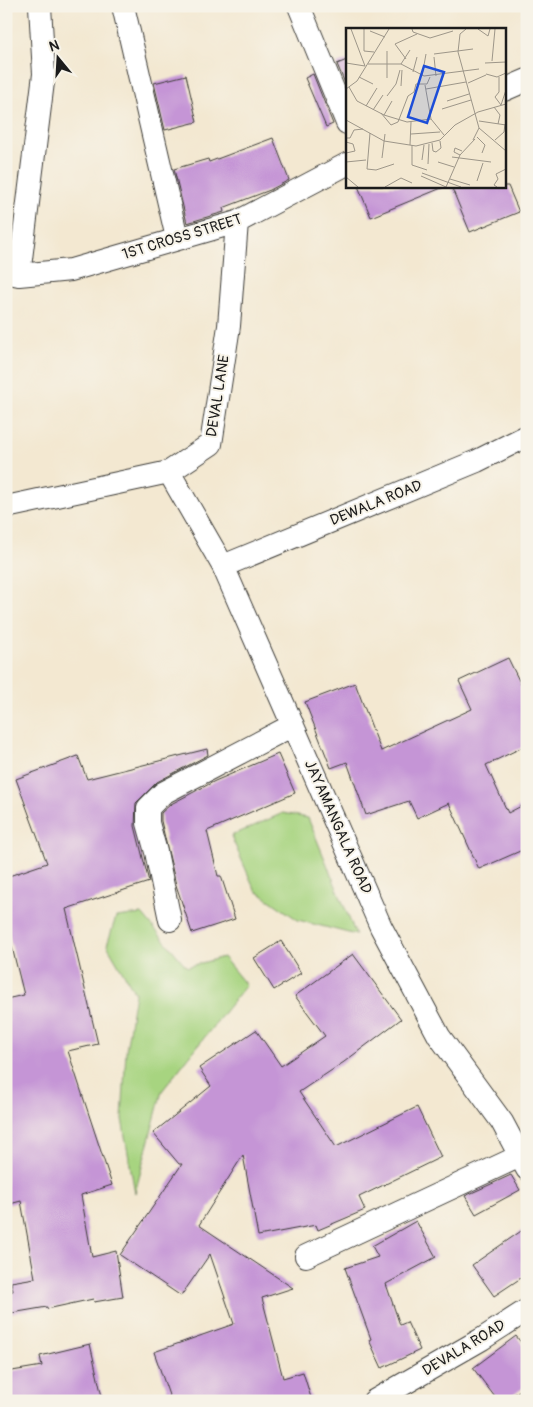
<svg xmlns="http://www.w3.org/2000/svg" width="533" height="1407" font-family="Pangolin,sans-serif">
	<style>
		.green { fill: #a7d480; stroke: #62784e }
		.building { fill: #c595d6 }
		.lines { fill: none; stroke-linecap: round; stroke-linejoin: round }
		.street-casing { stroke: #3c3b37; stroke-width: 24 }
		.street { stroke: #fff; stroke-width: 22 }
		.labels { text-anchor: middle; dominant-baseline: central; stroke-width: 4; stroke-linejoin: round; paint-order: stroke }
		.street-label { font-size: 15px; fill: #1c1c1c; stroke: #f7f3e8 }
		.inset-road { fill: none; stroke: #9d9689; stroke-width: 1 }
		.view { fill: #1d4ed8; fill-opacity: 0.15; stroke: #1d4ed8; stroke-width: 2.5 }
		.inset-edge { fill: none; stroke: #1c1c1c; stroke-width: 2.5 }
	</style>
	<rect width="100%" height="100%" fill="#f7f3e8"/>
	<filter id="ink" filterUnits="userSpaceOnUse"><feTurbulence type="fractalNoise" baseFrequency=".02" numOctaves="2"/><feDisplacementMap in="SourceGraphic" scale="10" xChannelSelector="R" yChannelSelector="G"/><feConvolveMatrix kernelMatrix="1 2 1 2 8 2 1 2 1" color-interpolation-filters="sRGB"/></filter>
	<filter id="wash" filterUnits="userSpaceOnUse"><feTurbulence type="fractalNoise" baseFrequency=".0096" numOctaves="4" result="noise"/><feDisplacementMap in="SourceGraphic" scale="20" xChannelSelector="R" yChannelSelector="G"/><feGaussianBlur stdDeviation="1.12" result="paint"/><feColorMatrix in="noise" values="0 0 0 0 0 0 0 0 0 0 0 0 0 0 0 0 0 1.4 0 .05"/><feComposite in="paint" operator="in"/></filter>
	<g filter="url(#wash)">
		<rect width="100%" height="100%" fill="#f3e8d1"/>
		<path class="green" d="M283,813L308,818L356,935L298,920L255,890L231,836Z
			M142,914L187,967L223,957L246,985L162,1091L135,1193L122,1119L126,1051L135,993L107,945L116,917Z"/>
		<g id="blocks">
			<path class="building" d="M347,60V88L337,64Z
				M313,74L333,124L326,127L305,78Z
				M186,75L197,122L165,130L154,83Z
				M273,138L289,180L270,190L223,208L224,212L187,223L174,169L208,159L209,162Z
				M358,186H444V187L371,217Z
				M451,186H508L519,212L470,232Z
				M508,658L527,697V745L486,765L508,813L527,803V848L479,869L449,803L417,818L409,801L366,815L347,762L331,768L305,702L355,683L381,751L472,709L459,681Z
				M207,749L208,755L157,782L136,803L135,826L149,882L66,909L98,1044L68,1051L112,1185L81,1195L92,1257L116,1251L123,1297L94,1302L93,1299L47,1309V1307L6,1314V1293L13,1291L11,1282L35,1278L21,1201L6,1205V999L24,995L6,923V877L47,863L16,779L78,756L87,779Z
				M278,754L295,793L207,831L218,876H221L235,919L192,933L176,885L161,821V813L171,804L215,781Z
				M281,941L301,973L274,990L254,958Z
				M353,954L401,1019L344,1062L299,1092L336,1147L417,1107L441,1157L359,1197L365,1210L318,1230L316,1225L258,1236L243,1155L199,1225L293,1288L262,1298L283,1378L303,1372L312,1401H171L154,1352L234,1324L210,1254L181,1296L120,1255L182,1164H179L153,1133L211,1086L199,1068L256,1030L281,1066L325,1036L295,996Z
				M511,1175L520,1190L476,1214L465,1196Z
				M416,1221L436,1257L386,1284L400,1325L407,1322L420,1350L382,1368L369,1340L371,1339L345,1268L378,1257L372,1246Z
				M527,1227V1274L494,1296L472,1265Z
				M516,1336L527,1350V1385L505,1401H498L473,1368Z
				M90,1344L103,1401H6V1372L42,1366L40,1356Z"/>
		</g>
	</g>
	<g filter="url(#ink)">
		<use href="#blocks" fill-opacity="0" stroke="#3c3b37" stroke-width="1"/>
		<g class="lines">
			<defs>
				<path id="street" d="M123,6L177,238
					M299,6L347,123
					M504,90L527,80
					M6,272L19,275L71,270L237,222L347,164
					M19,275L44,74L40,6
					M169,472L223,566L381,927L439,1036L502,1122L527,1169
					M6,507L169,472L211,444L229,326L237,222
					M223,566L477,461L527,436
					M170,920L156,852L148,823V808L163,793L293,725
					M306,1256L520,1156
					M374,1401L482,1339L527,1310"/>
			</defs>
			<use href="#street" class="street-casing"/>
			<use href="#street" class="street"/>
		</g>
	</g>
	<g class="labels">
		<g class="street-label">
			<text transform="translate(182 237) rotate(-17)">1ST CROSS STREET</text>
			<text transform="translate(218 396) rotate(-81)">DEVAL LANE</text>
			<text transform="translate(376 503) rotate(-22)">DEWALA ROAD</text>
			<text transform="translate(338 827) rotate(66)">JAYAMANGALA ROAD</text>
			<text transform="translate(464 1348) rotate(-31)">DEVALA ROAD</text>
		</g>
	</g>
	<g transform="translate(346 28)">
		<rect width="160" height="160" fill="#f3e8d1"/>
		<path class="inset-road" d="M5,1L19,38M18,1V23L28,24M66,1L67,4L84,10L107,3M120,1L114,6L112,24L133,100L127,112M132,1L142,8L144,1M24,3L39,9M41,23V50M88,26L127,21M88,29L90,48M60,31L49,16L71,6M146,33L149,1M0,35L19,38M139,35L160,34M22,36H55L78,48L133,41M55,36L64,22M67,44L71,29M140,46L151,49L160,45M76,48L80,26M13,49L27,56M153,49V64L149,69L155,77M122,55L140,47M79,57L85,91L98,107M55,58L56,42M3,59L11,73L38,87L61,94L85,91M0,61L11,53L43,1M80,61L120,54M41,68L50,56L54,42M101,73L123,66M155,77L160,62M20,78L31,60M148,79L154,87L152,96M96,81L125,72M27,82L37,67M132,84L160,76M35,85L45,97L52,94L62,68L68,64L70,56H81L84,49M38,87L46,73M0,92L38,113L70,118L94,112L109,97L132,84M133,93L160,97M133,100L160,123M24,105L21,141L30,142L48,136M65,106L94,104M131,109L139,117L136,125M0,110H4L8,102L17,101M149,112L158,104L159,96M0,114L7,116L9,123L0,125M86,115L87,123L90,124L95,120L94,113M64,117L65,94M66,117V137L81,142M114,127L108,124L109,120L116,123M106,129L145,134M36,130L39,106M76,132L78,117M0,134L20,132M92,134L108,139M82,136L83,116M76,145L115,159M75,148L100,159M0,149L12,159M104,151L124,157M131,153L137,135M39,159L55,150L66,155M100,159L114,127L129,111M151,159L148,157L152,151L150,146L160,141"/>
		<path class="view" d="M78,38L98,44L81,95L62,89Z"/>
		<rect width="160" height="160" class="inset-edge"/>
	</g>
	<rect width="533" height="1407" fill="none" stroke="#f7f3e8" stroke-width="25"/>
	<g transform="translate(58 58) rotate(342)" stroke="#f7f3e8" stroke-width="4" paint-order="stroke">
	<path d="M0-4L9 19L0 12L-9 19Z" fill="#1c1c1c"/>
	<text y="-8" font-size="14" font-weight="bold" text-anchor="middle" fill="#1c1c1c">N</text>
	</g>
</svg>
